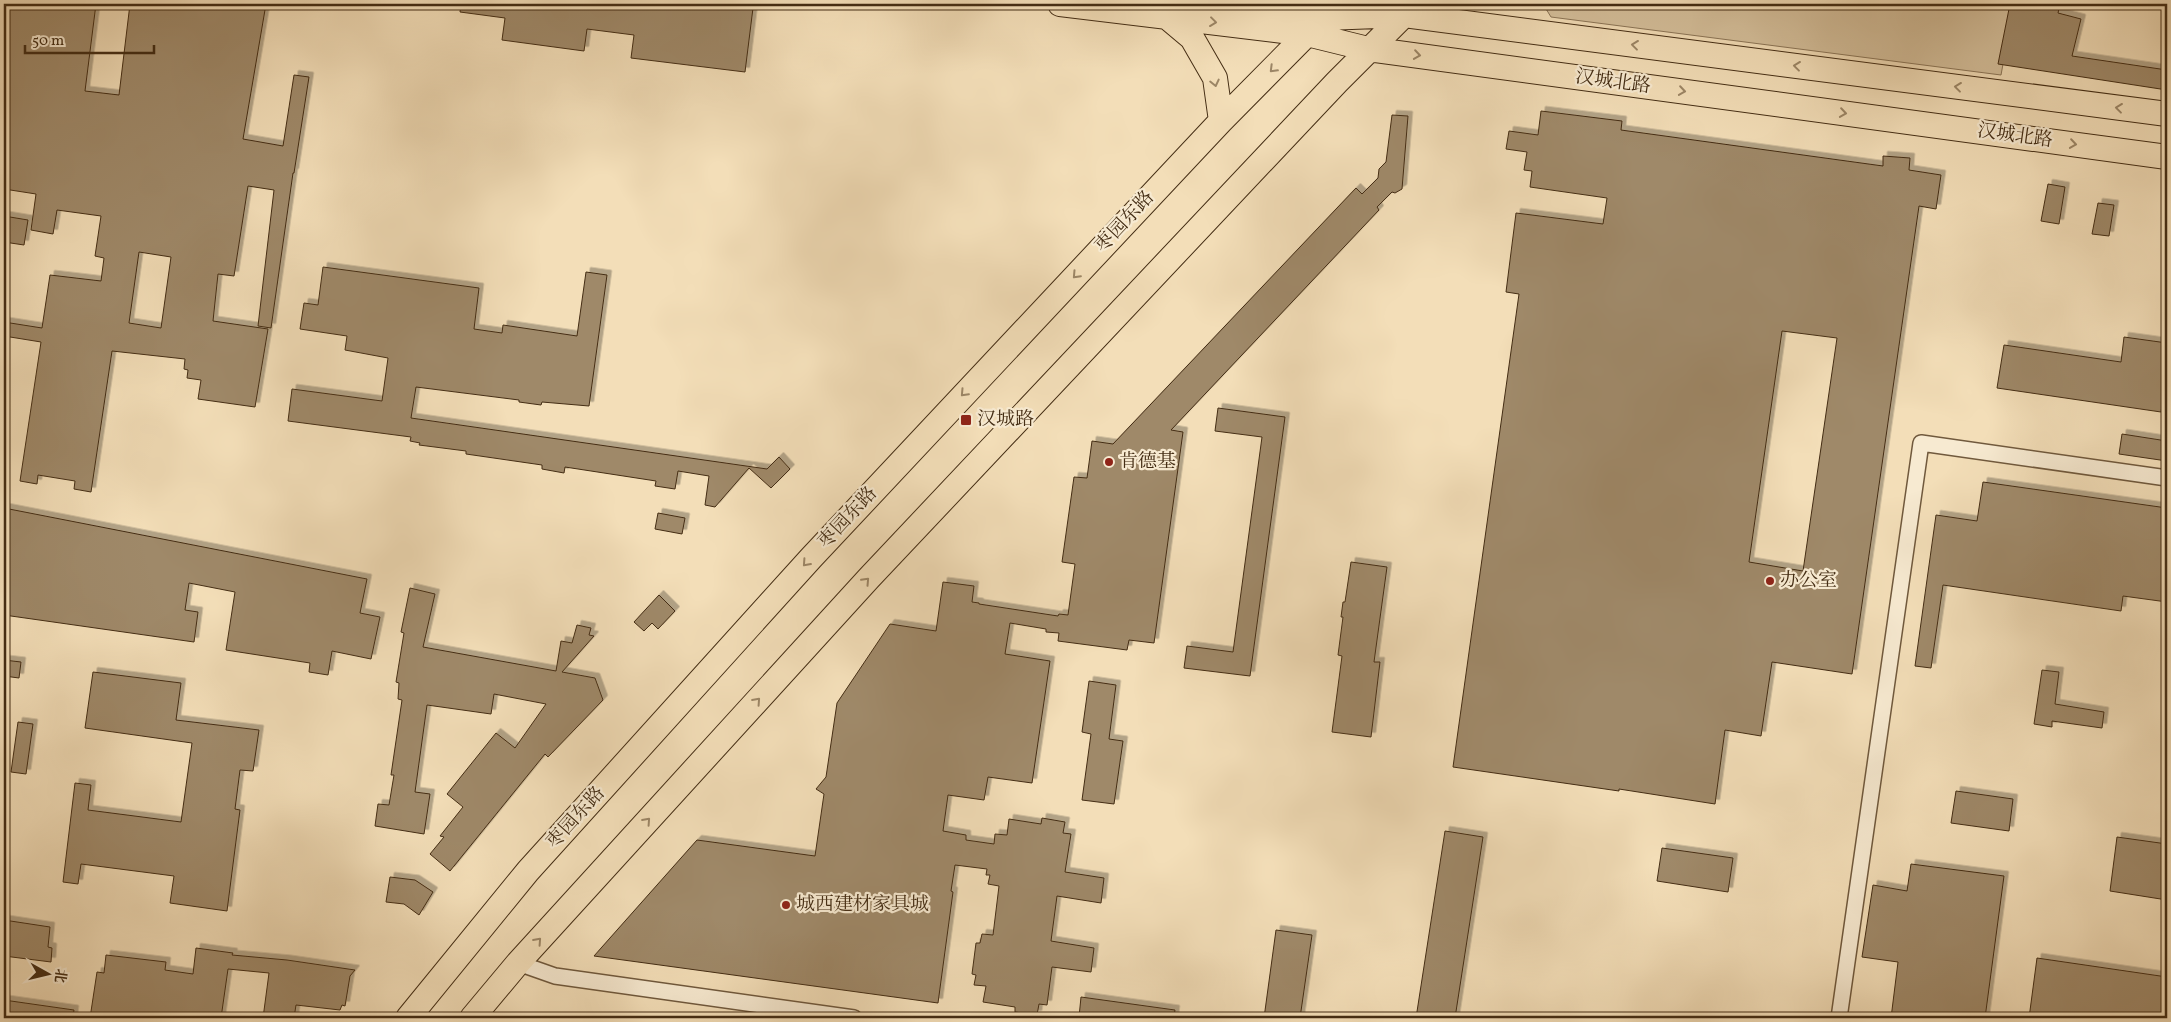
<svg xmlns="http://www.w3.org/2000/svg" width="2171" height="1022" font-family="Vollkorn,'Noto Serif SC',serif">
	<style>
		.green { fill: #d5c09c; stroke: #8c7658 }
		.building { fill: #9f8969; stroke: #442d14; fill-rule: evenodd; filter: url(#shadow) }
		.lines { fill: none; stroke-linecap: round; stroke-linejoin: round }
		.minor-casing { stroke: #70593d; stroke-width: 18 }
		.primary-casing { stroke: #442d14; stroke-width: 26 }
		.minor { stroke: #f7ead1; stroke-width: 15 }
		.primary { stroke: #f3deb8; stroke-width: 24 }
		.oneway { stroke: #9c8666 }
		.poi-dot { fill: #8f2418; stroke: #f7ead1; stroke-width: 2 }
		.labels { text-anchor: middle; dominant-baseline: central; stroke-width: 4.5; stroke-linejoin: round; paint-order: stroke }
		.street-label { font-size: 19px; fill: #442d14; stroke: #f7ead1 }
		.poi-label { font-size: 19px; fill: #442d14; stroke: #f7ead1; text-anchor: start }
	</style>
	<defs>
		<filter id="shadow"><feDropShadow dx="4.5" dy="-4.5" stdDeviation="0" flood-color="#0004"/></filter>
	</defs>
	<rect width="100%" height="100%" fill="#f3deb8"/>
	<filter id="stains"><feTurbulence type="fractalNoise" baseFrequency=".004" numOctaves="4"/><feColorMatrix values="0 0 0 0 .2 0 0 0 0 .09 0 0 0 0 .02 0 0 0 .5 -.17"/></filter>
	<radialGradient id="worn" r=".72"><stop offset=".6" stop-color="#630" stop-opacity="0"/><stop offset="1" stop-color="#630" stop-opacity=".3"/></radialGradient>
	<path class="green" d="M1543,4H2014L2001,75L1551,17Z"/>
	<path class="building" d="M4,4H96L85,91L119,95L130,4H266L243,139L283,146L294,75L309,77L294,173H293L271,328L258,326L274,190L248,186L234,276L218,274L213,321L268,329L255,407L198,399L201,380L187,378L188,370L184,369L185,359L112,351L91,492L74,489L75,481L38,475L37,484L20,481L41,342L4,336V322L42,328L50,275L101,281L104,258L95,256L101,216L57,210L53,234L31,230L36,194L4,189ZM139,252L171,257L161,328L129,323Z
		M461,4H718L753,8L745,72L631,58L634,35L587,29L584,51L502,40L505,18L460,12Z
		M2010,4H2060L2058,13L2081,19L2072,56L2167,70V90L1998,64Z
		M1541,111L1622,121L1621,130L1883,166V156L1910,158L1909,170L1941,175L1936,209L1919,206L1852,674L1772,662L1761,736L1725,730L1715,804L1619,789V791L1453,767L1519,294L1506,292L1516,213L1603,224L1607,198L1530,187L1532,171L1524,170L1527,152L1506,149L1509,131L1538,135ZM1782,331L1837,338L1803,571L1749,562Z
		M1392,115L1408,116L1402,189L1395,193L1392,192L1377,207L1379,210L1171,430L1183,432L1154,643L1129,640L1127,650L1058,641L1059,633L1046,632V629L1010,623L1005,654L1050,661L1032,783L988,777L984,800L948,795L943,831L966,835V840L994,844L995,834L1007,835L1009,819L1041,824L1042,818L1065,822L1063,833L1071,834L1065,872L1104,878L1101,903L1057,896L1051,941L1094,948L1091,972L1052,967L1047,1005L1039,1004L1037,1015L1015,1012V1007L983,1002L986,986L974,985L976,975L972,974L976,943H980L982,934L993,935L999,886L988,884L990,875H986L987,869L955,865L951,891L953,892L938,1003L594,956L697,840L815,856L824,794L816,789L826,777L837,703L890,624L936,631L943,582L974,586L972,602L979,603V604L1058,616L1059,614L1068,615L1075,564L1062,562L1074,477L1087,478L1092,441L1113,444L1356,188L1362,194L1378,178L1379,169L1386,162Z
		M2048,184L2065,187L2059,224L2041,221Z
		M2098,203L2114,205L2109,236L2092,234Z
		M4,216L28,220L24,245L4,242Z
		M323,267L479,288L474,329L502,333L503,325L577,336L586,272L607,275L589,406L542,402L541,405L519,402V400L416,387L411,418L767,469L779,457L790,469L771,488L749,468L715,507L705,505L709,476L678,471L675,489L655,486L656,481L565,467L564,473L542,469V465L466,454V451L419,445L420,443L410,441L411,437L288,421L292,389L382,401L388,358L345,350L347,336L300,329L304,303L318,305Z
		M2124,337L2167,343V373L2161,412L1997,388L2004,345L2121,362Z
		M1218,408L1285,417L1250,676L1184,668L1187,646L1233,652L1262,437L1215,431Z
		M2122,434L2167,441V461L2119,454Z
		M1983,482L2167,508V602L2123,596L2121,611L1943,585L1931,668L1915,666L1936,515L1977,521Z
		M4,508L367,579L360,613L380,617L371,659L332,651L328,675L309,672L310,663L226,650L235,592L189,583L185,610L198,612L194,642L4,615Z
		M658,513L685,518L682,534L655,529Z
		M1351,562L1387,567L1374,662H1380L1371,737L1332,732L1342,656L1338,655L1343,617H1341L1343,602H1345Z
		M410,588L435,594L423,647L556,671L561,641L572,643L577,625L591,628L589,635L594,636L562,672L595,678L603,700L548,757L545,754L450,871L430,854L444,837L440,836L463,807L447,794L496,733L515,748L546,704L494,694L491,714L427,705L415,792L430,794L424,834L375,826L378,804L389,805L394,775H391L402,700L398,699L399,683L396,682L404,633L401,632Z
		M659,595L675,611L658,629L652,623L644,631L634,622Z
		M4,660L21,662L19,678L4,676Z
		M2042,670L2059,672L2055,704L2104,712L2102,728L2052,721V727L2034,724Z
		M93,672L181,683L176,720L259,730L253,771L240,770L235,809L240,810L227,911L170,903L174,876L81,864L78,884L63,882L75,783L91,785L88,810L181,822L192,743L85,728Z
		M1089,681L1116,685L1109,739L1123,741L1114,804L1082,800L1091,734L1082,732Z
		M18,722L33,724L26,774L11,772Z
		M1956,791L2013,799L2009,831L1951,823Z
		M1445,831L1483,837L1455,1018H1416Z
		M2117,837L2167,844V900L2110,891Z
		M1662,848L1733,858L1728,892L1657,881Z
		M1911,864L2004,876L1985,1018H1891L1898,962L1862,957L1873,885L1907,891Z
		M390,877L415,880L433,892L419,915L404,904L386,902Z
		M4,920L50,927L48,947L52,948L51,962L4,956Z
		M1276,930L1312,935L1300,1018H1264Z
		M196,948L233,953L232,955L287,960L355,970L350,976L345,1006L342,1005L340,1010L296,1005L294,1018H263L269,973L228,969L221,1018H90L97,972L104,973L106,955L166,962L165,970L193,974Z
		M2037,958L2167,977V1018H2029Z
		M1081,997L1175,1010L1174,1018L1079,1017Z
		M4,1000L74,1010L73,1018H4Z"/>
	<g class="lines">
		<defs>
			<path id="minor" d="M518,963L555,976L854,1018
				M1839,1018L1921,443L2167,478"/>
			<path id="primary" d="M1060,4L1307,34L1368,49L2167,157
				M1218,4L1325,18L1404,15L2167,114
				M1167,17L1192,38L1215,78L1221,121
				M408,1018L528,871L811,558L1221,121L1307,34L1325,18L1337,4
				M472,1018L518,963L869,578L1337,82L1404,15L1412,4"/>
		</defs>
		<use href="#minor" class="minor-casing"/>
		<use href="#primary" class="primary-casing"/>
		<use href="#minor" class="minor"/>
		<use href="#primary" class="primary"/>
	</g>
	<defs><path id="oneway-chevron" d="M-2-3.5L2.5 0L-2 3.5" fill="none" stroke-width="1.6" stroke-linecap="round" stroke-linejoin="round" transform="scale(1.25)"/></defs>
	<g class="oneway">
		<use href="#oneway-chevron" transform="translate(1213 22) rotate(7)"/>
		<use href="#oneway-chevron" transform="translate(1635 45) rotate(-173)"/>
		<use href="#oneway-chevron" transform="translate(1417 55) rotate(8)"/>
		<use href="#oneway-chevron" transform="translate(1797 66) rotate(-173)"/>
		<use href="#oneway-chevron" transform="translate(1273 69) rotate(135)"/>
		<use href="#oneway-chevron" transform="translate(1215 83) rotate(77)"/>
		<use href="#oneway-chevron" transform="translate(1958 87) rotate(-173)"/>
		<use href="#oneway-chevron" transform="translate(1682 91) rotate(8)"/>
		<use href="#oneway-chevron" transform="translate(2119 108) rotate(-173)"/>
		<use href="#oneway-chevron" transform="translate(1843 113) rotate(8)"/>
		<use href="#oneway-chevron" transform="translate(2073 144) rotate(8)"/>
		<use href="#oneway-chevron" transform="translate(1076 275) rotate(133)"/>
		<use href="#oneway-chevron" transform="translate(964 393) rotate(133)"/>
		<use href="#oneway-chevron" transform="translate(806 563) rotate(132)"/>
		<use href="#oneway-chevron" transform="translate(866 581) rotate(-47)"/>
		<use href="#oneway-chevron" transform="translate(757 701) rotate(-48)"/>
		<use href="#oneway-chevron" transform="translate(647 821) rotate(-48)"/>
		<use href="#oneway-chevron" transform="translate(538 941) rotate(-48)"/>
	</g>
	<g class="poi-dot">
		<rect x="960" y="414" width="12" height="12" rx="2.5"/>
		<circle cx="1109" cy="462" r="5"/>
		<circle cx="1770" cy="581" r="5"/>
		<circle cx="786" cy="905" r="5"/>
	</g>
	<g class="labels">
		<g class="street-label">
			<text transform="translate(1613 82) rotate(8)">汉城北路</text>
			<text transform="translate(2015 136) rotate(8)">汉城北路</text>
			<text transform="translate(1125 222) rotate(-47)">枣园东路</text>
			<text transform="translate(848 518) rotate(-47)">枣园东路</text>
			<text transform="translate(576 818) rotate(-48)">枣园东路</text>
		</g>
		<g class="poi-label">
			<text x="977" y="420">汉城路</text>
			<text x="1119" y="462">肯德基</text>
			<text x="1780" y="581">办公室</text>
			<text x="796" y="905">城西建材家具城</text>
		</g>
	</g>
	<rect width="2171" height="1022" fill="none" stroke="#f3deb8" stroke-width="20"/>
	<rect x="5" y="5" width="2161" height="1012" fill="none" stroke="#442d14" stroke-width="2.5"/>
	<rect x="10" y="10" width="2151" height="1002" fill="none" stroke="#442d14"/>
	<g transform="translate(48 974) rotate(98)" stroke="#f7ead1" stroke-width="4" paint-order="stroke">
	<path d="M0-4L9 19L0 12L-9 19Z" fill="#442d14"/>
	<text y="-8" font-size="14" font-weight="bold" text-anchor="middle" fill="#442d14">北</text>
	</g>
	<path d="M25 45v8h129v-8" fill="none" stroke="#442d14" stroke-width="2.5"/>
	<text x="32" y="45" font-size="15" fill="#442d14" stroke="#f7ead1" stroke-width="4" paint-order="stroke">50 m</text>
	<rect width="100%" height="100%" filter="url(#stains)"/>
	<rect width="100%" height="100%" fill="url(#worn)"/>
</svg>
